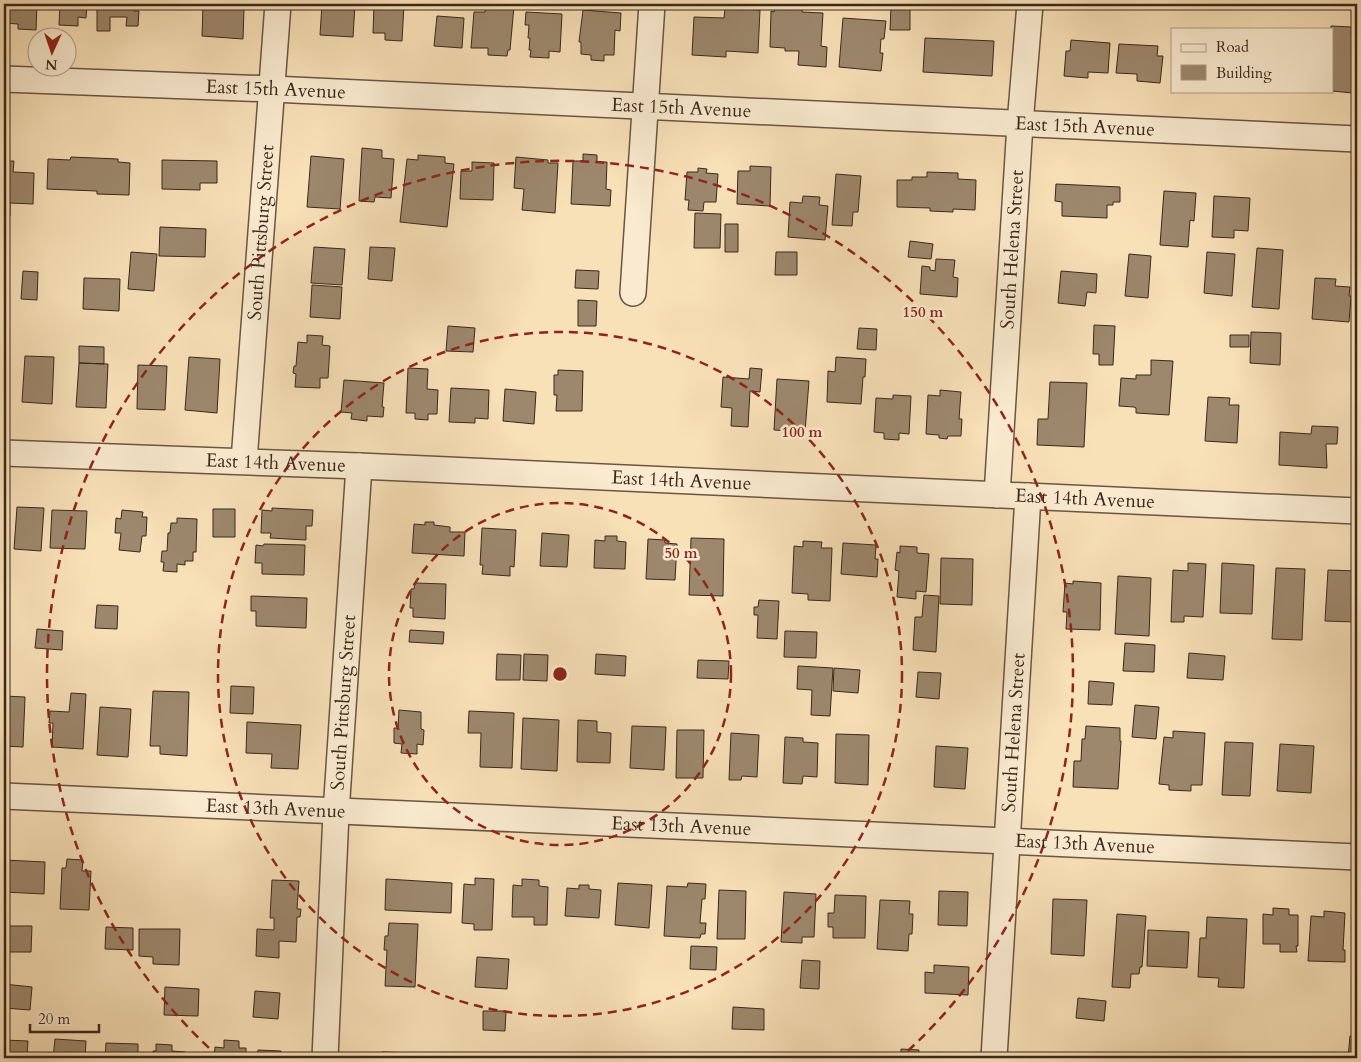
<svg xmlns="http://www.w3.org/2000/svg" width="1361" height="1062" font-family="Cardo,serif">
	<style>
		.building { fill: #9d886d; stroke: #3a281c }
		.lines { fill: none; stroke-linecap: round; stroke-linejoin: round }
		.minor-casing { stroke: #6a5643; stroke-width: 28 }
		.minor { stroke: #faebd0; stroke-width: 25 }
		.ring { fill: none; stroke: #8f2418; stroke-width: 2.5; stroke-dasharray: 9 6 }
		.labels { text-anchor: middle; dominant-baseline: central; stroke-width: 5; stroke-linejoin: round; paint-order: stroke }
		.street-label { font-size: 19px; fill: #3a281c; stroke: #faebd0 }
		.centre { fill: #8f2418; stroke: #faebd0; stroke-width: 2.5 }
		.ring-label { font-size: 15px; text-anchor: middle; font-weight: bold; fill: #8f2418; stroke: #faebd0; stroke-width: 5; stroke-linejoin: round; paint-order: stroke }
	</style>
	<rect width="100%" height="100%" fill="#f8e0b7"/>
	<filter id="stains"><feTurbulence type="fractalNoise" baseFrequency=".004" numOctaves="4"/><feColorMatrix values="0 0 0 0 .2 0 0 0 0 .09 0 0 0 0 .02 0 0 0 .5 -.17"/></filter>
	<radialGradient id="worn" r=".72"><stop offset=".6" stop-color="#630" stop-opacity="0"/><stop offset="1" stop-color="#630" stop-opacity=".3"/></radialGradient>
	<path class="building" d="M4,4H37L36,30L18,29V24L4,23Z
		M60,4H87L86,18L78,17V26L59,25Z
		M103,4H134V11H139L138,26H126L127,17H110V31H97V9H103Z
		M322,4H355L353,37L320,35Z
		M374,4H404L402,41L385,40V33H373Z
		M775,4H802V12L823,13L821,46L827,47L826,67L798,65L799,51H785V48L770,47L771,11L774,12Z
		M486,5L514,6L510,50H508L507,56L488,55V48H471L474,12H485Z
		M203,6L244,9L243,39L202,36Z
		M891,7L910,8V30H890Z
		M725,8L760,10L758,53L726,51V57L692,55L694,17L724,18Z
		M583,10L621,13L620,31L615,30L614,55H604V61L591,60V55L581,54V42H579Z
		M526,12L562,14L560,52L549,51V58L530,57L531,50H529L530,38H528L529,25H525Z
		M437,16L464,18L462,48L434,46Z
		M843,18L886,21L884,39H881L880,53H883L881,71L839,67Z
		M1331,26L1352,27L1351,35L1357,36V86H1354L1353,93L1332,91Z
		M925,38L994,41L992,76L923,72Z
		M1071,40L1110,43L1108,73L1088,72V78L1064,76L1066,51H1070Z
		M1119,44L1158,46L1157,56H1163L1160,83L1137,81V74L1116,73Z
		M362,148L382,150V158L394,159L391,198L375,197L374,202L359,201Z
		M583,154L597,155V162H607L606,189L611,190L610,206L571,204L573,161H583Z
		M4,155H8V161H14L13,172L34,173L33,204L10,203V216H4Z
		M418,155L445,157V163L454,164L447,227L400,222L407,159L418,160Z
		M311,156L344,159L340,209L307,207Z
		M71,157L118,159V162L130,163L129,195L97,194V191L47,189L48,159L70,160Z
		M516,157L548,160V163H558L555,213L522,210L524,189L514,188Z
		M162,160L217,161V183H200V190L162,189Z
		M472,162L494,163L493,200L460,199L461,171H472Z
		M750,166L771,167L770,206L737,204L738,171H750Z
		M698,168L707,169L706,173L718,174L716,202H704L703,211L688,210L689,200H685L687,172H698Z
		M927,172L958,173V179L976,180L975,210L953,209V212L930,211V208L897,207V180H912V177H927Z
		M836,174L861,176L858,212H853L852,226L832,225Z
		M1056,184L1120,187V202H1113V205H1107V218L1062,216V202L1055,201Z
		M1164,191L1196,193L1194,221L1190,220L1188,247L1160,245Z
		M803,196L820,197L819,205L828,206L825,240L788,237L790,202L802,203Z
		M1214,196L1250,198L1248,231L1234,230V238L1212,237Z
		M695,213L721,214L720,248H694Z
		M725,224H738V252H725Z
		M160,227L206,229L205,257L159,256Z
		M910,241L933,244L931,259L908,257Z
		M314,247L345,249L342,285L311,283Z
		M370,247L395,248L392,281L368,279Z
		M1257,248L1283,250L1279,309L1252,307Z
		M131,252L157,254L154,291L128,289Z
		M776,252H797V275H775Z
		M1207,252L1235,254L1232,296L1204,293Z
		M1129,254L1151,256L1148,298L1125,296Z
		M936,259L955,260L953,277L958,278L957,297L920,294L922,266L930,267V270L935,271Z
		M576,270L599,271L598,289L575,288Z
		M23,271L38,272L37,300L21,299Z
		M1061,271L1097,274L1096,293L1087,292L1085,306L1058,303Z
		M84,278L120,279L119,311L83,309Z
		M1315,278L1336,279L1335,286L1350,287L1349,296H1351L1349,322L1312,319Z
		M312,285L342,287L340,319L310,317Z
		M578,300L597,301L596,326H578Z
		M1094,325L1115,326L1113,365H1099V354H1093Z
		M448,326L475,328L473,352L446,351Z
		M859,328L877,329L876,350L857,349Z
		M1251,332L1281,333L1280,365L1250,363Z
		M307,335L323,336L322,345L330,346L328,378H320V388L295,387L296,374L293,373L294,366H296L298,342L307,343Z
		M1230,335H1249V347H1230Z
		M79,346L104,347V364L79,363Z
		M25,356L54,357L52,404L22,402Z
		M189,357L220,359L217,413L185,410Z
		M836,357L866,359L865,377H863L861,404L827,402L828,371L835,372Z
		M1151,360L1173,361L1169,415L1136,413V408L1134,407L1119,406L1121,378L1136,379V375H1151Z
		M79,363L108,364L106,408L76,407Z
		M138,365L167,366L165,410L137,409Z
		M408,368L428,369L427,389L438,390L437,414H428V420L415,419V413H406Z
		M750,368L762,369L760,392L750,391L748,427L731,426L732,408L721,407L723,377L749,379Z
		M558,370L583,371L582,411H556L557,395H554V375H558Z
		M777,379L809,381L805,432L774,430Z
		M344,380L384,383L382,407H384L383,417L367,416V421L351,419L352,413L341,412Z
		M1050,382L1087,383L1084,447L1037,445L1038,419H1048Z
		M451,388L489,390L488,419L475,418V423L449,422Z
		M505,389L536,392L534,424L503,421Z
		M940,390L961,392L959,419H962L961,436H948L947,439L939,438V435L926,434L928,395L940,396Z
		M893,395L911,396L909,434L899,433V440L884,439V433L874,432L876,398L893,399Z
		M1208,397L1230,398L1229,405H1239L1237,443L1205,441Z
		M1312,426L1338,427L1337,444H1326L1327,468L1279,465L1280,432L1311,434Z
		M17,507L44,508L41,551L14,549Z
		M272,508L313,510L312,526H306V540L270,538L271,533H261L262,510L272,511Z
		M213,509H235V537H213Z
		M52,510L87,511L85,549L50,548Z
		M122,510L143,512L142,517H147L146,536H142L140,552L119,550L121,533H115L116,518L121,519Z
		M177,518L197,519L196,552H193V561H185V565L177,564V572L163,571L164,562H161L162,551H167L168,533H170L171,523H177Z
		M425,522H434V525L450,527V532H465L464,556L412,553L414,524L425,525Z
		M482,528L516,530L514,567L510,566V576L482,574L483,565H480Z
		M542,533L569,535L567,567L540,566Z
		M605,536H617V541L626,542L625,569L594,568L595,540L605,541Z
		M691,538L724,539L723,596L689,595Z
		M648,539L665,540V543L677,544L675,580L646,579Z
		M803,541L822,542L821,548H832L830,601L808,600V594L792,593L794,546L803,547Z
		M843,543L876,545L875,559H878L877,577L841,574Z
		M264,544L305,545L304,575L262,574V563H255L256,545L263,546Z
		M900,546L917,547V553L929,554L926,592L916,591V599L897,597L899,571L895,570L897,552L900,553Z
		M941,558L973,559L972,605L940,604Z
		M1188,563L1206,564L1203,617L1184,616V622H1171L1173,570L1188,571Z
		M1222,563L1254,565L1252,614L1220,613Z
		M1276,568L1305,569L1302,640L1272,639Z
		M1328,570L1357,571L1355,622L1325,621Z
		M1118,576L1151,578L1149,636L1115,634Z
		M1073,581L1101,583L1100,630L1066,629L1067,612H1063L1065,583L1073,584Z
		M415,583L446,584L445,619L413,617V608H410L411,589H414Z
		M924,595L939,596L936,652L913,650L915,617H922Z
		M251,596L307,598L306,628L256,626V611H251Z
		M759,600L779,601L777,639L757,638L758,615H754V607H758Z
		M97,605L118,606L117,629L95,628Z
		M37,629L63,631L62,650L35,648Z
		M410,630L444,632L443,644L409,642Z
		M785,631L817,632L816,658L784,657Z
		M1125,643L1155,645L1154,672L1123,671Z
		M1189,653L1225,656L1223,680L1187,678Z
		M497,654L521,655L520,680H496Z
		M524,654L548,655L547,681L523,680Z
		M596,654L626,656L625,676L595,674Z
		M698,660L729,661L728,679L697,678Z
		M798,666L833,668L830,716L811,715L812,690L797,689Z
		M834,668L860,670L858,693L833,691Z
		M918,672L941,673L939,699L916,697Z
		M1089,681L1114,683L1112,705L1088,704Z
		M231,686L254,687L253,714L230,713Z
		M153,691L189,692L187,756L160,754V746H150Z
		M71,693L86,694L83,749L52,747L53,723H49L50,711L69,712Z
		M4,696L25,697L23,747L4,746Z
		M1135,705L1159,707L1156,739L1132,737Z
		M100,707L131,709L128,757L97,755Z
		M399,710L421,712V729L424,730L423,745L417,744V754L401,753L402,744L394,743V728H398Z
		M469,711L514,713L512,768L480,767L481,733H468Z
		M523,718L559,720L557,771L521,769Z
		M578,720L597,721V732L611,733L610,763L577,762Z
		M247,722L301,725L298,769L271,768L272,754L246,753Z
		M632,726L666,727L664,770L630,768Z
		M1086,726L1120,728V741H1121L1118,789L1073,787L1074,761H1081L1082,739H1085Z
		M677,730H704L703,778H676Z
		M1173,731L1205,733L1202,785H1191V791L1169,790V785L1159,784L1164,737L1173,738Z
		M731,733L759,735L757,777L742,776L741,780H729Z
		M836,734L869,735L868,785L835,783Z
		M785,737L803,738V742L818,743L817,777L803,776L802,784L783,783Z
		M1225,742L1253,743L1250,796L1222,795Z
		M1280,744L1314,746L1311,793L1277,791Z
		M936,746L968,748L965,789L934,787Z
		M67,859L83,860L82,871H91L89,910L60,909L62,868H66Z
		M4,860L45,862L44,894L4,892Z
		M475,878L494,879L492,930H474V924L462,923L464,884L475,885Z
		M386,879L452,883L451,913L385,910Z
		M522,879L539,880V886L548,887L547,925H534V917H512L513,885L522,886Z
		M272,880L299,881L297,909H301L300,917H297L296,942L279,941V958L256,956L257,929L274,930V918H270Z
		M618,883L652,885L649,928L615,925Z
		M688,883L706,884L705,899H702L700,923H706L705,934H701L700,938L664,936L667,886L687,887Z
		M579,885H589V889L601,890L599,918L565,916L567,888L579,889Z
		M719,890L746,891L745,939H717Z
		M939,891L968,892L967,926L938,925Z
		M784,892L816,894L814,937H802V943L781,942Z
		M835,895L866,896L865,938H833V927H828V913H834Z
		M1053,899L1087,900L1084,956L1051,954Z
		M880,900L910,901L909,914H913L912,934H909L908,951L877,949Z
		M1273,908L1289,909V915H1298V946H1296L1297,952H1280V944H1263V914L1273,915Z
		M1324,911L1345,913L1343,950H1345V962L1308,961L1311,916L1324,917Z
		M1117,914L1146,916L1142,967H1140L1139,974H1131L1130,988L1112,987Z
		M1207,917L1247,919L1244,988L1218,987L1219,978L1198,977L1200,938H1206Z
		M389,923L418,924L415,987L385,986L387,950H384L385,936H388Z
		M4,926H32L31,952H4Z
		M106,927L133,928V950L105,949Z
		M139,929H180L179,965L153,964V957L139,956Z
		M1148,930L1189,932L1187,968L1147,966Z
		M691,946L717,947L716,970L690,969Z
		M477,957L509,959L507,989L475,987Z
		M802,960L820,961L819,989L800,988Z
		M934,965L969,967L968,995L925,993V972L934,973Z
		M4,984L32,987L30,1010L4,1008Z
		M165,987L199,989L198,1016L164,1015Z
		M255,991L280,993L278,1019L253,1017Z
		M1078,998L1106,1001L1104,1021L1076,1018Z
		M733,1007L764,1009V1030L732,1029Z
		M483,1011H506L505,1031L483,1030Z
		M1350,1036H1357V1058H1348Z
		M55,1039L86,1041L85,1058H53Z
		M4,1040L28,1041L27,1057L34,1058H4Z
		M224,1040L239,1041V1048H246V1058H214L215,1047L224,1048Z
		M106,1043L138,1044V1058H105Z
		M156,1044L172,1045V1051L185,1052L184,1058H153V1051H156Z
		M901,1049L919,1050L918,1058H901Z
		M258,1050L281,1051V1057L285,1058H255V1055H257Z
		M382,1052L414,1053L413,1058H381Z
		M552,1054L571,1055L570,1058H552Z
		M440,1055L473,1057V1058H440Z"/>
	<g class="lines">
		<defs>
			<g id="minor">
				<path id="s1" d="M4,79L272,89L1357,139"/>
				<path d="M633,293L652,4"/>
				<path id="s2" d="M4,453L359,466L1357,511"/>
				<path id="s3" d="M244,461L278,4"/>
				<path id="s4" d="M997,495L1020,124L1030,4"/>
				<path id="s5" d="M4,796C455,818 906,834 1357,857"/>
				<path id="s6" d="M325,1058L336,813L359,466"/>
				<path id="s7" d="M994,1058L1028,496"/>
			</g>
		</defs>
		<use href="#minor" class="minor-casing"/>
		<use href="#minor" class="minor"/>
	</g>
	<g class="ring">
		<circle cx="560" cy="674" r="171"/>
		<circle cx="560" cy="674" r="342"/>
		<path d="M220 1058A513 513 0 1 1 900 1058"/>
	</g>
	<g class="labels">
		<g class="street-label">
			<text stroke="none"><textPath href="#s1" startOffset="272">East 15th Avenue</textPath></text>
			<text stroke="none"><textPath href="#s1" startOffset="678">East 15th Avenue</textPath></text>
			<text stroke="none"><textPath href="#s1" startOffset="1082">East 15th Avenue</textPath></text>
			<text stroke="none"><textPath href="#s3" startOffset="229">South Pittsburg Street</textPath></text>
			<text stroke="none"><textPath href="#s4" startOffset="246">South Helena Street</textPath></text>
			<text stroke="none"><textPath href="#s2" startOffset="272">East 14th Avenue</textPath></text>
			<text stroke="none"><textPath href="#s2" startOffset="678">East 14th Avenue</textPath></text>
			<text stroke="none"><textPath href="#s2" startOffset="1082">East 14th Avenue</textPath></text>
			<text stroke="none"><textPath href="#s6" startOffset="356">South Pittsburg Street</textPath></text>
			<text stroke="none"><textPath href="#s7" startOffset="326">South Helena Street</textPath></text>
			<text stroke="none"><textPath href="#s5" startOffset="272">East 13th Avenue</textPath></text>
			<text stroke="none"><textPath href="#s5" startOffset="678">East 13th Avenue</textPath></text>
			<text stroke="none"><textPath href="#s5" startOffset="1082">East 13th Avenue</textPath></text>
		</g>
	</g>
	<circle cx="560" cy="674" r="8" class="centre"/>
	<g class="ring-label">
		<text x="923" y="317">150 m</text>
		<text x="802" y="437">100 m</text>
		<text x="681" y="558">50 m</text>
	</g>
	<rect width="1361" height="1062" fill="none" stroke="#f8e0b7" stroke-width="20"/>
	<rect x="5" y="5" width="1351" height="1052" fill="none" stroke="#3a281c" stroke-width="2.5"/>
	<rect x="10" y="10" width="1341" height="1042" fill="none" stroke="#3a281c"/>
	<rect x="1171" y="28" width="162" height="65" fill="#faebd0" stroke="#ad9d88"/>
	<rect x="1181" y="44" width="25" height="8" fill="#faebd0" stroke="#ad9d88"/>
	<text x="1216" y="52" font-size="15" fill="#3a281c">Road</text>
	<rect x="1181" y="65" width="25" height="15" fill="#9d886d" stroke="#ad9d88"/>
	<text x="1216" y="78" font-size="15" fill="#3a281c">Building</text>
	<g transform="translate(52 52) rotate(183)"><circle r="24" fill="#faebd0" stroke="#ad9d88"/>
	<path d="M0-4L9 19L0 12L-9 19Z" fill="#8f2418"/>
	<text y="-8" font-size="14" font-weight="bold" text-anchor="middle" fill="#3a281c">N</text>
	</g>
	<path d="M30 1024v8h69v-8" fill="none" stroke="#3a281c" stroke-width="2.5"/>
	<text x="38" y="1024" font-size="15" fill="#3a281c" stroke="#faebd0" stroke-width="4" paint-order="stroke">20 m</text>
	<rect width="100%" height="100%" filter="url(#stains)"/>
	<rect width="100%" height="100%" fill="url(#worn)"/>
</svg>
